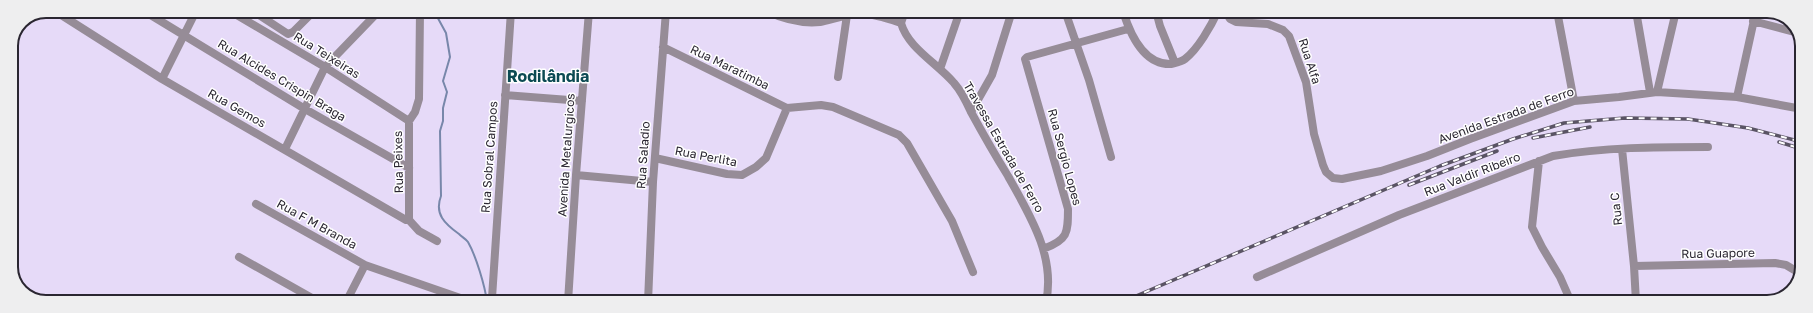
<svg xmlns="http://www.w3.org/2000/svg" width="1813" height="313" font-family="'Golos Text',sans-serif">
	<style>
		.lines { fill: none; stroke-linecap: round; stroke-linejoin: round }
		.stream { stroke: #7887aa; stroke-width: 2 }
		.minor { stroke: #968c97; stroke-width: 8 }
		.rail-casing { stroke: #5a5464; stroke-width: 3.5 }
		.rail { stroke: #fff; stroke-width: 2; stroke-dasharray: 6; stroke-linecap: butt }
		.labels { text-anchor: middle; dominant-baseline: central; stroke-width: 3; stroke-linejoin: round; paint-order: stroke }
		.street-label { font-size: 12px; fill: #2a2631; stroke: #fff }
		.district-label { font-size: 16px; font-weight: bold; fill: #0c4a53; stroke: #fff }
		.rim { fill: none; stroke: #2a2631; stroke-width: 2 }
	</style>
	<rect width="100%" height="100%" fill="#e6daf8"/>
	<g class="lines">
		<path class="stream" d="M434,11L446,33L450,57L443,81L447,92L443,108V121L440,131L441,196C434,214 445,224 459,234C462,237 466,239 468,242C476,256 485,286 487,302"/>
		<path class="minor" d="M55,11L162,79L406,220H409
			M144,11L305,109L409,168
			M230,11L325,67L409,121
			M253,11L288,34L293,32L314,11
			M766,11C783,19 801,24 820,22C834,19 847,14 862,14C875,14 889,19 901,23
			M1065,11L1089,80L1111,157
			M1123,11C1130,34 1143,65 1171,64C1175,63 1181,62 1185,59C1198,49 1211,26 1218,11
			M1156,11L1160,26L1175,63
			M1225,11L1230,19L1236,22L1268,24L1283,30L1289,36L1306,82L1314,134L1323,165L1326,172L1333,178L1342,179L1381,171L1427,156L1470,139L1574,101L1619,97L1657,92L1737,97L1802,109
			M1557,11L1574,101
			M1636,11L1650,92
			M1753,21L1798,33
			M901,23C908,48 937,63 954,83C962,92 966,101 971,112C983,134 995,155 1008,176C1029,214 1056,256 1046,302
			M901,23L905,11
			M663,47L787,108
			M940,69L960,11
			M838,77L847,15
			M162,79L196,11
			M1657,92L1676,11
			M505,95L582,101
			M1737,97L1756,11
			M787,108L821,105L833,107L899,135L907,143L952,221L973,272
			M971,112L992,75L1012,11
			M285,149L325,67L379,11
			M1622,149L1634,266L1636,302
			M655,158L727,174L742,175L756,167L766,158L787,108
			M1539,161L1532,227L1542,247L1560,277L1571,302
			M576,175L653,182
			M256,204L365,265L472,302
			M409,220V121L415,112L419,99L420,11
			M409,220L419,231L437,241
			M1043,249C1068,240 1068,233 1068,209L1025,59L1027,57L1128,29
			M239,257L319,302
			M1634,266L1775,263L1786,265L1801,274
			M1257,277L1399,215L1553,156C1604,147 1657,147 1708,147
			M346,302L365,265
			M496,302L492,298L511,11
			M568,302L576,175L589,11
			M648,302L653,182L666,11"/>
		<defs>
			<path id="rail" d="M1533,138L1590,127
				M1779,142L1802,149
				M1409,185L1497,151
				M1122,302L1440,166L1513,139L1564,123L1625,118L1688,119L1748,128L1802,142"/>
		</defs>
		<use href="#rail" class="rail-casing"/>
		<use href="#rail" class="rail"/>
	</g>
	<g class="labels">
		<g class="street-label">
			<text transform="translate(327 55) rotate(32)">Rua Teixeiras</text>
			<text transform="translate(1310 61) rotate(72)">Rua Alfa</text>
			<text transform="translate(730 67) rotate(26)">Rua Maratimba</text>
			<text transform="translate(282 80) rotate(31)">Rua Alcides Crispin Braga</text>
			<text transform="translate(237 108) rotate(30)">Rua Gemos</text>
			<text transform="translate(1506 115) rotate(-20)">Avenida Estrada de Ferro</text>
			<text transform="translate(1004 147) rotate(60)">Travessa Estrada de Ferro</text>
			<text transform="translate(566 155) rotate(-86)">Avenida Metalurgicos</text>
			<text transform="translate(643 155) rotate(-86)">Rua Saladio</text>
			<text transform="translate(706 156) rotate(11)">Rua Perlita</text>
			<text transform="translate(489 157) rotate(-86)">Rua Sobral Campos</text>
			<text transform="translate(1065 157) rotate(75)">Rua Sergio Lopes</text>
			<text transform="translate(398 162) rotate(-91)">Rua Peixes</text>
			<text transform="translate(1472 174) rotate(-21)">Rua Valdir Ribeiro</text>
			<text transform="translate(1616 209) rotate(-96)">Rua C</text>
			<text transform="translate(317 224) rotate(29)">Rua F M Branda</text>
			<text transform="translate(1718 253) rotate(-1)">Rua Guapore</text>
		</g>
		<g class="district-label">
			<text x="548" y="76">Rodilândia</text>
		</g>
	</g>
	<path d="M0 0H1813V313H0ZM46 18H1767A28 28 0 0 1 1795 46V267A28 28 0 0 1 1767 295H46A28 28 0 0 1 18 267V46A28 28 0 0 1 46 18Z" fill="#eeeeef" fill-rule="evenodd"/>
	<path class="rim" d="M46 18H1767A28 28 0 0 1 1795 46V267A28 28 0 0 1 1767 295H46A28 28 0 0 1 18 267V46A28 28 0 0 1 46 18Z"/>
</svg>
